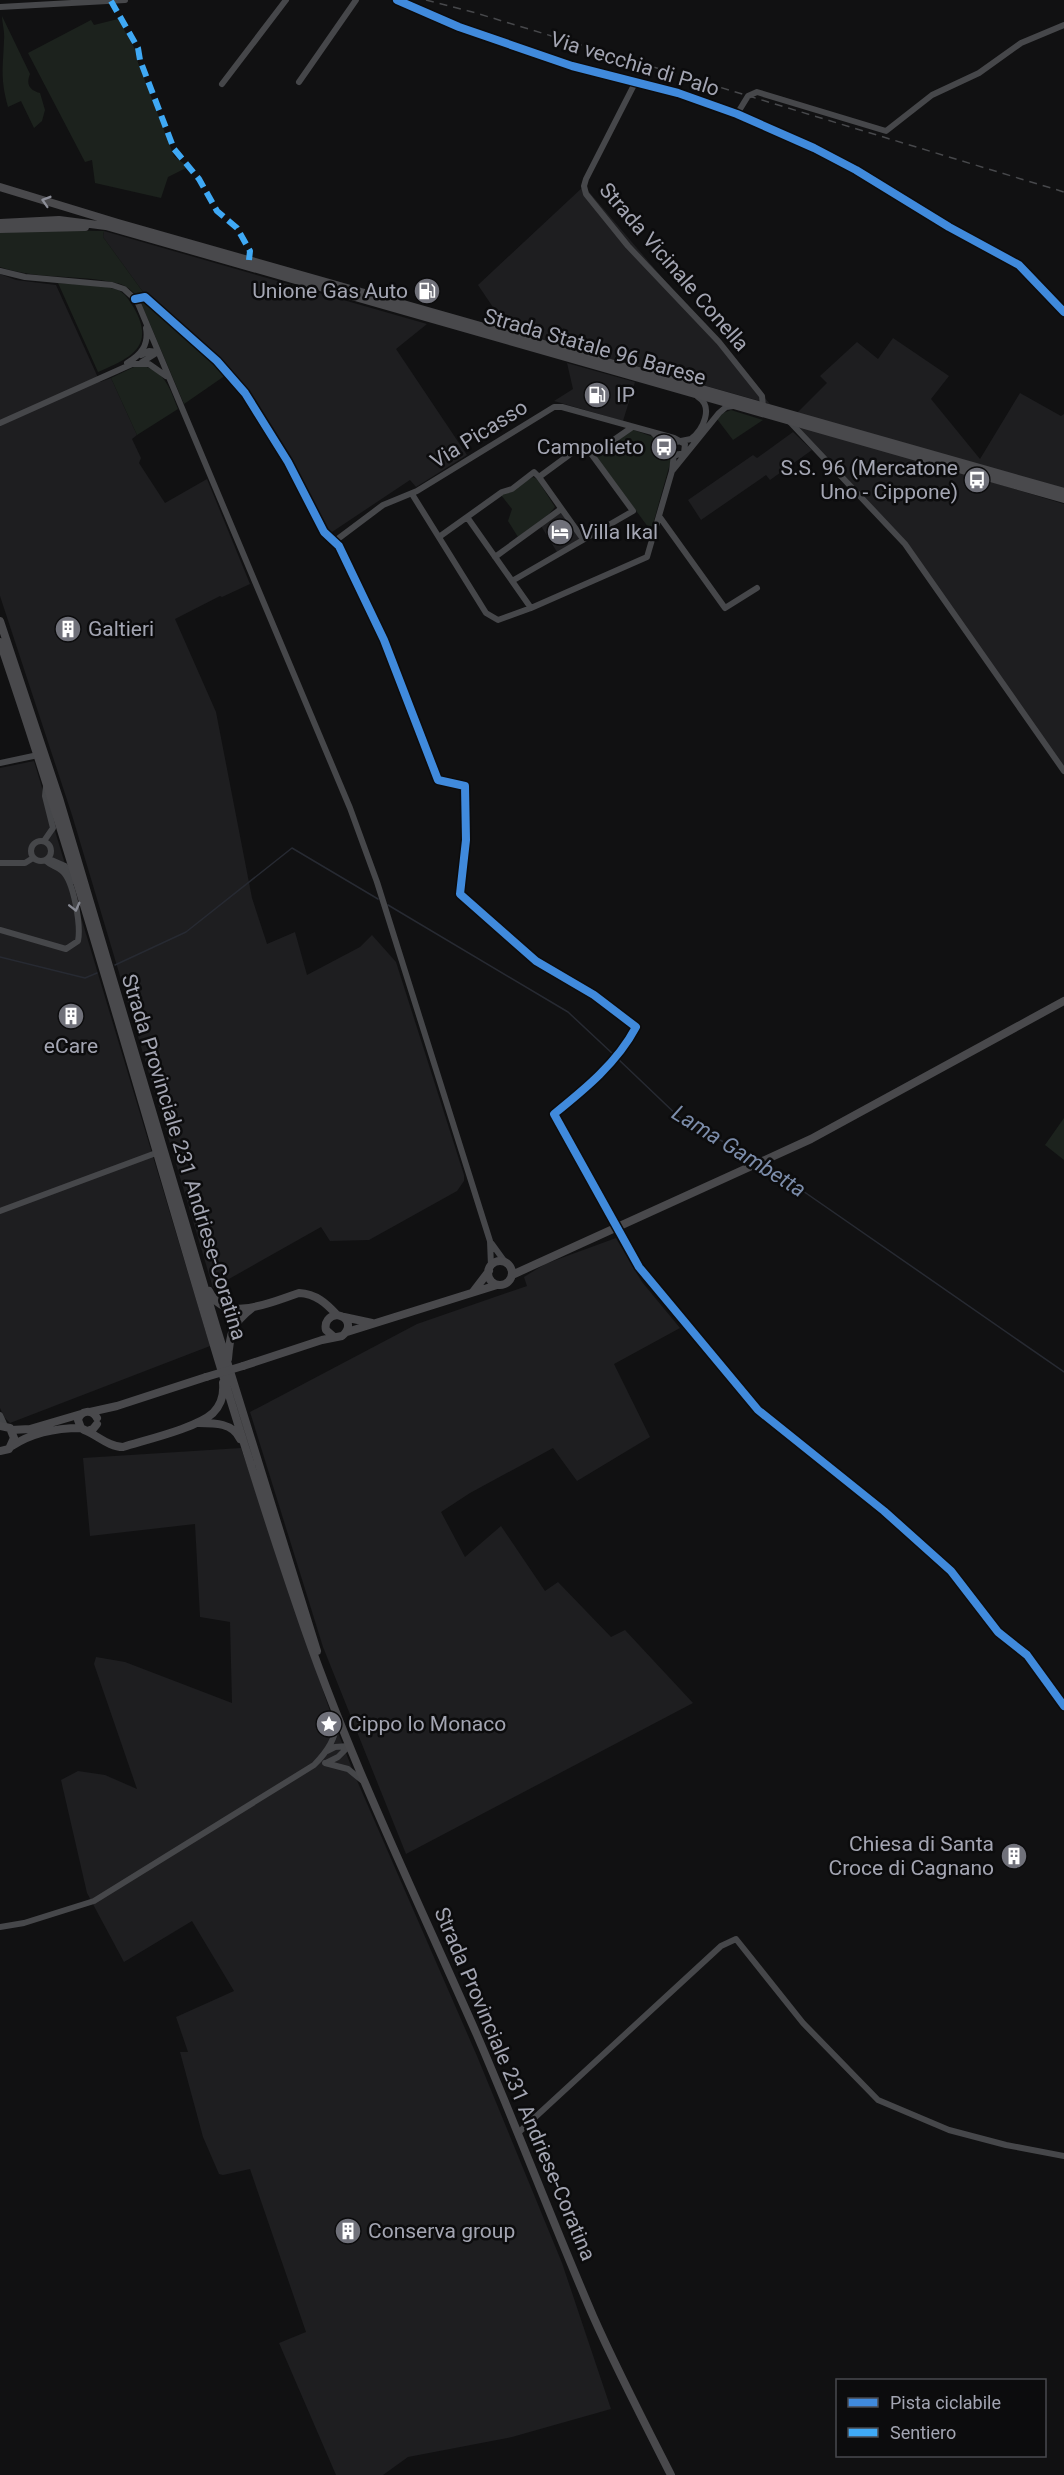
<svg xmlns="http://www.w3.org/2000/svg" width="1064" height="2475" font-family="Roboto,sans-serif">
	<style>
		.built { fill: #1e1e20 }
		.green { fill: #1c221d }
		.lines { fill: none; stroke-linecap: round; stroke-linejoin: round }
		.stream { stroke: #272a32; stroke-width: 1.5 }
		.minor { stroke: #46474a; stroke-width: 6 }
		.major { stroke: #49494c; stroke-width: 8 }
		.rail { stroke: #47484b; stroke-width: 1.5; stroke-dasharray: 8 6; stroke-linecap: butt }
		.major-bridge { stroke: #49494c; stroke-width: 8 }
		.quiet { stroke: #3fa9f5; stroke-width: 6; stroke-dasharray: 12 6; stroke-linecap: butt }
		.cycleway-casing { stroke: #0c0c0d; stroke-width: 11 }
		.cycleway { stroke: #408adc; stroke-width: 8 }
		.oneway { stroke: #8c8e98 }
		.oneway2 { stroke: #878993 }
		.labels { text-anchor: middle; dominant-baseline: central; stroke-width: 5; stroke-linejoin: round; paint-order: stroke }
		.street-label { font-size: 21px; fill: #a3a5b2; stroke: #0c0c0d }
		.poi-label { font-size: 21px; fill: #a3a5b2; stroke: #0c0c0d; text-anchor: start }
		.water-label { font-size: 22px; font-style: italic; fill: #7c8dab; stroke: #0c0c0d }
	</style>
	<rect width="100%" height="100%" fill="#111112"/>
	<path class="built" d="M584,186L770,404L533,337L507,328L478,285Z
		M104,231L427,324L396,349L467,455L416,487L410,480L329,534L253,401L143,292L103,237Z
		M0,274L16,280L56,285L100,382L111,378L137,435L132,439L141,458L139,463L165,503L207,479L250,584L222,597L220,596L175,619L216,712L252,898L267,944L295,932L307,975L360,947L372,935L396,962L464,1175V1181L457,1191L369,1240L330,1241L321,1227L213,1288L72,815L0,596Z
		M893,338L949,376L931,399L980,459L1020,393L1061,416L1064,414V492L811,427L1064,504V771L905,544L789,421L827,383L820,376L857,342L878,359Z
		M567,363L635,382L623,421L554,401L573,389Z
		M793,432L812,450L770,480L766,475L701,520L688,500L753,455L757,458Z
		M560,511L580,539L557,552L541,526Z
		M34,761L210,1346L10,1423L4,1417L0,1408V768Z
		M616,1238L642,1282L680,1328L614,1364L650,1437L577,1481L553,1448L470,1493L441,1512L465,1557L501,1526L545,1591L558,1582L611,1637L625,1630L693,1703L406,1854L323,1647L250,1412L417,1324L527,1286L524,1277L545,1264Z
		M241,1448L332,1717L355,1776L477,2056L562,2263L611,2409L512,2437L408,2457L383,2475H336L279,2343L306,2332L250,2169L223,2175L219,2174L203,2137L180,2052H188L176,2017L234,1991L192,1921L124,1962L87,1893L61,1780L78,1771L105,1775L137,1789L94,1664L96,1657L125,1662L232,1703L230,1622L200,1617L195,1524L90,1536L83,1458Z"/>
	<path class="green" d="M2,16L30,74C26,84 29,90 40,93L45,110L42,121L34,128L21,101L8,107C0,78 3,69 4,40C5,32 2,23 2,16Z
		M118,19L135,49L137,60L174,156L188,167L168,177L161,198L95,183L92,160L85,162L28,53L91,20L94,25Z
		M43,230L104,231L103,237L143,292L136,295C130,289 124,284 116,283C78,274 38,280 0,267V233Z
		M58,283C76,285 98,284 115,289C124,291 129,300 134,308C156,347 130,358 98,372Z
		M143,302L216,365L226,375L184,404L141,303Z
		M144,366C166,373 170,389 178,409L137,435L111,378L134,367Z
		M731,410L763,420L733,440L717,419L723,413Z
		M631,429L656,438L671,460L651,531L595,455Z
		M533,477L537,479L555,507L549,514L518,537L508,521L512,509L501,495Z
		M1064,1118V1160L1045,1145Z"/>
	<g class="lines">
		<path class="stream" d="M388,905L568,1012L614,1055
			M0,957L85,978L97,973
			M115,965L186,932L292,848L378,899
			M617,1058L682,1120L758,1160
			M764,1164L1064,1372"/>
		<path class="minor" d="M397,0L459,27L572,66L678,93L737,114L814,148L856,170L949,227L1019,265L1064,312
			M0,7L125,0
			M636,81L586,179L584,186L586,194L628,246L719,342L762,396L763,406
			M299,82L356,0
			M222,84L286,0
			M737,114L748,96L757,92L886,131L932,95L979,73L1021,43L1064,25
			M0,271L25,277L112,285L124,289L137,301L350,808L377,882L490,1241L491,1266
			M135,299L145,297L217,361L245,393L288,462L324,532L339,546L384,640L438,780L465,786L466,840L460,894L536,961L594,995L636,1027C617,1063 585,1089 554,1114L639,1267L758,1410L884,1511L951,1571L998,1632L1027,1655L1064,1706
			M141,355L149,351L158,352L142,362
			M127,363C141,355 149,345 146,328
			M789,421L905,544L1064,771
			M0,423L132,364H149L166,376
			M653,433L671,451
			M684,453L676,455L671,447L676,442L691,439C703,430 714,407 698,397
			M672,471L719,413L726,407L733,406
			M539,477L583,539
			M412,494L486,613L498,620L531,608L647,557L672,471L674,454
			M659,516L725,608L757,588
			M467,517L531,608
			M439,537L502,492L512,489L534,472L539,477L584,444L592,455L631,428
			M335,541L383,505L417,491L554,407H562L674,438L685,444L684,453
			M495,557L561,509
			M512,581L633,511L592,455
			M0,763L38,755
			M31 851a10 10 0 1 1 20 0a10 10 0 1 1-20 0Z
			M44,841L53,828L45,796L46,786
			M49,859L65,866L73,881
			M0,863H25L33,858
			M0,930L66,949L78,941C81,926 74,881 62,871C57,866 51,866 46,861
			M0,1211L156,1153
			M492,1244L505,1262
			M0,1415L5,1426
			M327,1751L335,1747L349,1746
			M325,1763L348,1769L364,1782
			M326,1763L338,1757L349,1746
			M0,1927L24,1923L94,1901L314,1765C328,1751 336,1738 338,1718
			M518,2133L721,1946L736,1939L803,2023L878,2100L949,2130L1006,2145L1064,2156"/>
		<path class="major" d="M0,187L118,223L1064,492
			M0,223L59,220L106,226L1064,499
			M0,229L85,227
			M0,621L59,798L216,1326L317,1651
			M0,642C109,961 189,1290 298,1609C347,1755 415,1894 477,2035C517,2128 553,2223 593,2316C617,2370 644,2422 671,2475
			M488 1273a12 12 0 1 1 24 0a12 12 0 1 1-24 0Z
			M512,1275L811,1139L1064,1001
			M209,1291C225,1325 273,1301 299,1293C316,1294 326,1303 337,1315
			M473,1292L489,1271
			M344,1317L372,1323
			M347,1332L497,1285
			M334,1337L326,1330C324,1322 329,1316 337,1315
			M228,1359C230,1334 231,1324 252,1308
			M243,1366L322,1340L342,1336C352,1328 349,1317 337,1315
			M90,1412L117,1406L206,1377
			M97,1418C92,1409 81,1410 78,1420L81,1428L87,1431L93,1429L97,1424
			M199,1423C215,1423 233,1423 240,1439
			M0,1426L10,1428L14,1438L9,1449L0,1451
			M11,1430L30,1429L81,1414
			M84,1430C97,1435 109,1447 123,1447C145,1440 197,1428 213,1413C221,1405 224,1394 223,1383
			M12,1446C33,1432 56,1428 81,1428"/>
		<path class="rail" d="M426,0L476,13L1064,192"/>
		<path class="major-bridge" d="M206,1377L243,1366"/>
		<path class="quiet" d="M111,1L138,48L140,60L174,149L199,179L217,211L237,228L250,251L249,260"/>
		<defs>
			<path id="cycleway" d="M397,0L459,27L572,66L678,93L737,114L814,148L856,170L949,227L1019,265L1064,312
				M135,299L145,297L217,361L245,393L288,462L324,532L339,546L384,640L438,780L465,786L466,840L460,894L536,961L594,995L636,1027C617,1063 585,1089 554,1114L639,1267L758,1410L884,1511L951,1571L998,1632L1027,1655L1064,1706"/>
		</defs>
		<use href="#cycleway" class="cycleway-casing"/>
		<use href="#cycleway" class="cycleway"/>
	</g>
	<defs><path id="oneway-chevron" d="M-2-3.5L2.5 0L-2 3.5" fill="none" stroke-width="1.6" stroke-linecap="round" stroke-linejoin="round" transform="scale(1.5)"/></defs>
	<use class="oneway" href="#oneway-chevron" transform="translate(46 201) rotate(-163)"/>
	<use class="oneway2" href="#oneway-chevron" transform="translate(75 907) rotate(76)"/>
	<defs>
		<symbol id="fuel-disc" viewBox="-11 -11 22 22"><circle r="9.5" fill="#70717a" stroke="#0c0c0d"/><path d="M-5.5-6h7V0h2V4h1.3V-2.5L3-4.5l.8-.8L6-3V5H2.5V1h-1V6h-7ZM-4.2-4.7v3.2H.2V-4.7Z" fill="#fff"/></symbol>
		<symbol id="bus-disc" viewBox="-11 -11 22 22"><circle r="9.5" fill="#70717a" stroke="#0c0c0d"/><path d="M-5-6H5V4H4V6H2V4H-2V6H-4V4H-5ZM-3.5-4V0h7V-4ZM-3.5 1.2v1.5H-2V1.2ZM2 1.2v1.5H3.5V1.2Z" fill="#fff"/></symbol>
		<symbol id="hotel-disc" viewBox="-11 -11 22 22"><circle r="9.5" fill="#70717a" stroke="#0c0c0d"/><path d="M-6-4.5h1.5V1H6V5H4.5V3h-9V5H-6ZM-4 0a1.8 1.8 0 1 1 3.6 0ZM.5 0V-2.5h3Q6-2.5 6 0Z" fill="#fff"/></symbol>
		<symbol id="building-disc" viewBox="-11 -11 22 22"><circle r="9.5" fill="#70717a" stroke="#0c0c0d"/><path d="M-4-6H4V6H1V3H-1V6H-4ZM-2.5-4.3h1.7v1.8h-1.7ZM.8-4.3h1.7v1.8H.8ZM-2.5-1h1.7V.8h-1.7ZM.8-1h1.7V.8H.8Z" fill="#fff"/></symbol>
		<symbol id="sight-disc" viewBox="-11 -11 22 22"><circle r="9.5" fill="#70717a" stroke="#0c0c0d"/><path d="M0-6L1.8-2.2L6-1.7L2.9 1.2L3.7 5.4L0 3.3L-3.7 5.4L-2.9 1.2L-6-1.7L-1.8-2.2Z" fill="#fff"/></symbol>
	</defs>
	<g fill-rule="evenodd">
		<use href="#fuel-disc" x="412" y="276" width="30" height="30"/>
		<use href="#fuel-disc" x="582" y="380" width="30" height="30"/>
		<use href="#bus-disc" x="649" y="432" width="30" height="30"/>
		<use href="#bus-disc" x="962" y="465" width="30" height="30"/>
		<use href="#hotel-disc" x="545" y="517" width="30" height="30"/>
		<use href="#building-disc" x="53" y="614" width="30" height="30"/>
		<use href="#building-disc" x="56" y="1001" width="30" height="30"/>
		<use href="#sight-disc" x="314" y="1709" width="30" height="30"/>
		<use href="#building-disc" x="999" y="1841" width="30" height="30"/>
		<use href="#building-disc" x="333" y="2216" width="30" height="30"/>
	</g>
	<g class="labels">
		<g class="street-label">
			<text transform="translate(635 64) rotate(17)">Via vecchia di Palo</text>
			<text transform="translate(674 267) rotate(49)">Strada Vicinale Conella</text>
			<text transform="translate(595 347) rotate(16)">Strada Statale 96 Barese</text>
			<text transform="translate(479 434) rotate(-32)">Via Picasso</text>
			<text transform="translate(184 1157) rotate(73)">Strada Provinciale 231 Andriese-Coratina</text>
			<text transform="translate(515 2084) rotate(67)">Strada Provinciale 231 Andriese-Coratina</text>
		</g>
		<g class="poi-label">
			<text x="408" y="291" text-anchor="end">Unione Gas Auto</text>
			<text x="616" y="395">IP</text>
			<text x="644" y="447" text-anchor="end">Campolieto</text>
			<text x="958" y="468" text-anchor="end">S.S. 96 (Mercatone<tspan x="958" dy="24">Uno - Cippone)</tspan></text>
			<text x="580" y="532">Villa Ikal</text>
			<text x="88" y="629">Galtieri</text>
			<text x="71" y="1046" text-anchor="middle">eCare</text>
			<text x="348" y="1724">Cippo lo Monaco</text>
			<text x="994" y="1844" text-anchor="end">Chiesa di Santa<tspan x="994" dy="24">Croce di Cagnano</tspan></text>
			<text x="368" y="2231">Conserva group</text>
		</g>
		<g class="water-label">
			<text transform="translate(739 1151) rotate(32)">Lama Gambetta</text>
		</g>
	</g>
	<rect x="836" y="2379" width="210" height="78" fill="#0c0c0d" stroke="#48494f" stroke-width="1.5"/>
	<rect x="848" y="2398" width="30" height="9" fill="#408adc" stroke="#48494f" stroke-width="1.5"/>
	<text x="890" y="2409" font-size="18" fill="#a3a5b2">Pista ciclabile</text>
	<rect x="848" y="2428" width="30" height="9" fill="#3fa9f5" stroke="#48494f" stroke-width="1.5"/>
	<text x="890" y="2439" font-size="18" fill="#a3a5b2">Sentiero</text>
</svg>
